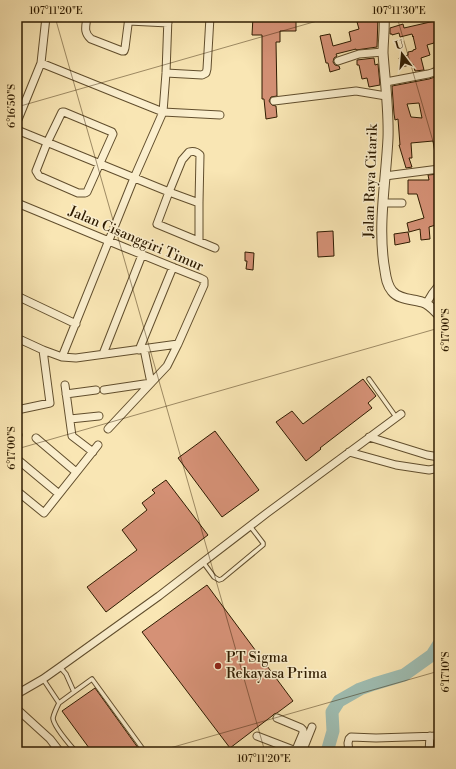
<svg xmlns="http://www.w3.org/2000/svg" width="456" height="769" font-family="'Libre Bodoni',serif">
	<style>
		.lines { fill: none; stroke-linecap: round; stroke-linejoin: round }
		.river { stroke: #9fbeb3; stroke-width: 13 }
		.building { fill: #d59176; stroke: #2e1b00; fill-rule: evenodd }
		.service-casing { stroke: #614e2d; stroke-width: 5.5 }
		.minor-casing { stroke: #614e2d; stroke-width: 9 }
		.tertiary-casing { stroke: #614e2d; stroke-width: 11 }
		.service { stroke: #fbefce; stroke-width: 3.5 }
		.minor { stroke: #fbefce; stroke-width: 7 }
		.tertiary { stroke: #fbefce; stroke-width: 9 }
		.ticks { fill: none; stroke: #2e1b00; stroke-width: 1; stroke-opacity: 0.45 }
		.poi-dot { fill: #8f2418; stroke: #fbefce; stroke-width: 1.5 }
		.labels { text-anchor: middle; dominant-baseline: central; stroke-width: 3; stroke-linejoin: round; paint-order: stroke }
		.street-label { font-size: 14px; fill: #2e1b00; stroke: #fbefce }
		.poi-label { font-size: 14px; fill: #2e1b00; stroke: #fbefce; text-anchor: start }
		.neatline { fill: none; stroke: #2e1b00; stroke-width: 1.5 }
		.ticks-label { font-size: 10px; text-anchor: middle; fill: #2e1b00 }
	</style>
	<rect width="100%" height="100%" fill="#f9e6b4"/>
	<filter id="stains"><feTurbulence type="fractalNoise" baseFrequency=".005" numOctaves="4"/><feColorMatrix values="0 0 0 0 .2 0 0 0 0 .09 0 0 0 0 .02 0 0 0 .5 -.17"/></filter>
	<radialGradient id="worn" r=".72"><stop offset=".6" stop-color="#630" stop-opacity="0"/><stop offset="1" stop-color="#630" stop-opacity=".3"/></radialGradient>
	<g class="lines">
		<path class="river" d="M327,752L333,731L332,712L339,701L360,689L374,684L404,675L432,655L439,644"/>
	</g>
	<path class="building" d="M253,17H296V31H280V42H276L277,96L271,97L269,101L272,105L276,106L277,117L266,119L264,99H262V35H252Z
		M373,17H378L377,47L356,50V49L336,54L337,56L334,58L333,62L335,65L339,66L340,69L330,72L328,63H326L320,36L330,34L333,46L351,41L349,32L359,29L357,22Z
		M439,20V36L435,38L434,43L427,45L430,55L421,58L424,70L415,71L413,64L402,67L399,58L408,55V52L413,51V50L416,49L413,36V37L412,34L400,37L399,33L392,35V34H390V28L403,24L404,28Z
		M374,58L375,65L378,64L380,85L369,87L367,78L362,79L359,65H357V60Z
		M438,76L439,82V159L436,160L433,141L411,143L412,158H409L412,167L406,168L399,145H400L398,119L395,120L394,114L392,86L429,79ZM419,103L422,118L411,117L407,104Z
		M439,174V224L429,227L430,239L421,240L420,229L409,232L407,223L424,218L417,194H408V180H429L428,175Z
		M333,231L334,256L318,257L317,232Z
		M408,232L410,242L395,245L394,234Z
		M245,252L254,253L253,270L246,269L247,261H245Z
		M363,379L376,396L368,403L372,408L320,448L321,449L306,461L276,422L292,411L303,424Z
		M215,431L259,490L222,517L178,458Z
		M166,480L208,535L106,612L87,587L137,550L122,530L147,510L142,503L155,493L152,490Z
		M207,585L293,701L277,713L274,714L272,716L230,748L142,632Z
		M95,688L141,752H92L62,711Z"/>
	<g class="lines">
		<defs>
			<path id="service" d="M369,379L396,417
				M203,562L214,577L219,580L222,579L263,545V543L250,526
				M43,679L59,703L74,692L66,674L60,667
				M74,692L92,679L145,752
				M59,703C57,707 54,713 53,718C53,726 70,745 76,752"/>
			<path id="minor" d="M87,17C86,26 83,32 91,39L122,51H124L125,48L129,17
				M129,21L168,23
				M439,41V62
				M338,61L359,54L383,52
				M41,63L128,98L163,112L220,115
				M166,73L202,75L206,73L207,69L210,17
				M386,82L428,74C432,73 437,72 439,68
				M274,101L356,91L386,96
				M62,112H64L112,132L113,134L87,192L85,193H78L39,176L36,171L47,143Z
				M17,122L41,63L46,17
				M17,130L169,192L199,203L200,155C196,151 193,151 189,152L182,160L169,192L157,224L215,248
				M385,176L439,169
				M17,203C78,228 139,254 200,278L204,280V285L178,344L167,366L151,383L144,349
				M383,203H402
				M199,241V203
				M17,296L76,324
				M426,304L432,294L439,285
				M17,338L43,350L62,357L76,358L178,344
				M139,350L173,267
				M103,354L142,255
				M62,357L134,178L163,112L166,73L168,17
				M65,385L72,436L93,452
				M104,390L151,383
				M66,394L96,390
				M17,410L50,403L43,350
				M70,419L99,416
				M108,429L151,383
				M17,432L18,435
				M369,437L427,455L439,457
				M36,438L76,472
				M349,452L396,465L429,470L439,468
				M17,459L59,494
				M17,491L44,513L98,445
				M17,694L43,679L60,667L159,596L267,513L401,414
				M17,709L50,739L60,752
				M277,718L301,728L303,730V733L295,752
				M257,736L296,751
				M17,751L27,752
				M302,752L312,727
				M349,752L348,743L349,739L351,737L376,738L439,736
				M429,752L430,736"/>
			<path id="tertiary" d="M384,17C385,29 383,41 383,53C385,81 389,110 388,138C386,181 377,228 385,271C386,278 387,285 392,291C399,300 413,299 422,302C429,304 434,310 439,315"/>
		</defs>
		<use href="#service" class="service-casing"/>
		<use href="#minor" class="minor-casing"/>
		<use href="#tertiary" class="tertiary-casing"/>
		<use href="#service" class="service"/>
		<use href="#minor" class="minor"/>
		<use href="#tertiary" class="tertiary"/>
	</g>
	<path class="ticks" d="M55,17L265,752M397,17L439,162M17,107L331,17M17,449L439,328M156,752L439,671"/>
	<circle class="poi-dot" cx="218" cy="666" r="4"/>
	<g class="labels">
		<g class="street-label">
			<text transform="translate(371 181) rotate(-88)">Jalan Raya Citarik</text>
			<text transform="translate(136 239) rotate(23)">Jalan Cisanggiri Timur</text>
		</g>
		<g class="poi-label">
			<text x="226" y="658">PT Sigma<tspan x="226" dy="16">Rekayasa Prima</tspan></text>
		</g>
	</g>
	<rect width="456" height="769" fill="none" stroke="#f9e6b4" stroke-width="44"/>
	<g transform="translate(402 54) rotate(344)" stroke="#fbefce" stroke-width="3" paint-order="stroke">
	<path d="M0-3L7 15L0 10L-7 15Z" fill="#2e1b00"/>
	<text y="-6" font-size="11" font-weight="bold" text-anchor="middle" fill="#2e1b00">U</text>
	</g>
	<rect x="22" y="22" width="412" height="725" class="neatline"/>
	<g class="ticks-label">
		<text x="56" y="14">107°11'20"E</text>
		<text x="399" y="14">107°11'30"E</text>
		<text transform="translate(11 106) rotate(-90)" y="4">6°16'50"S</text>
		<text transform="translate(445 330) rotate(-90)" y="4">6°17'00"S</text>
		<text transform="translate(11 448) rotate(-90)" y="4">6°17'00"S</text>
		<text transform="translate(445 672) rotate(-90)" y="4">6°17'10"S</text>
		<text x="264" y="762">107°11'20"E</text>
	</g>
	<rect width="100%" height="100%" filter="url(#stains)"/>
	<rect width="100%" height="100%" fill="url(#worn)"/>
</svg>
